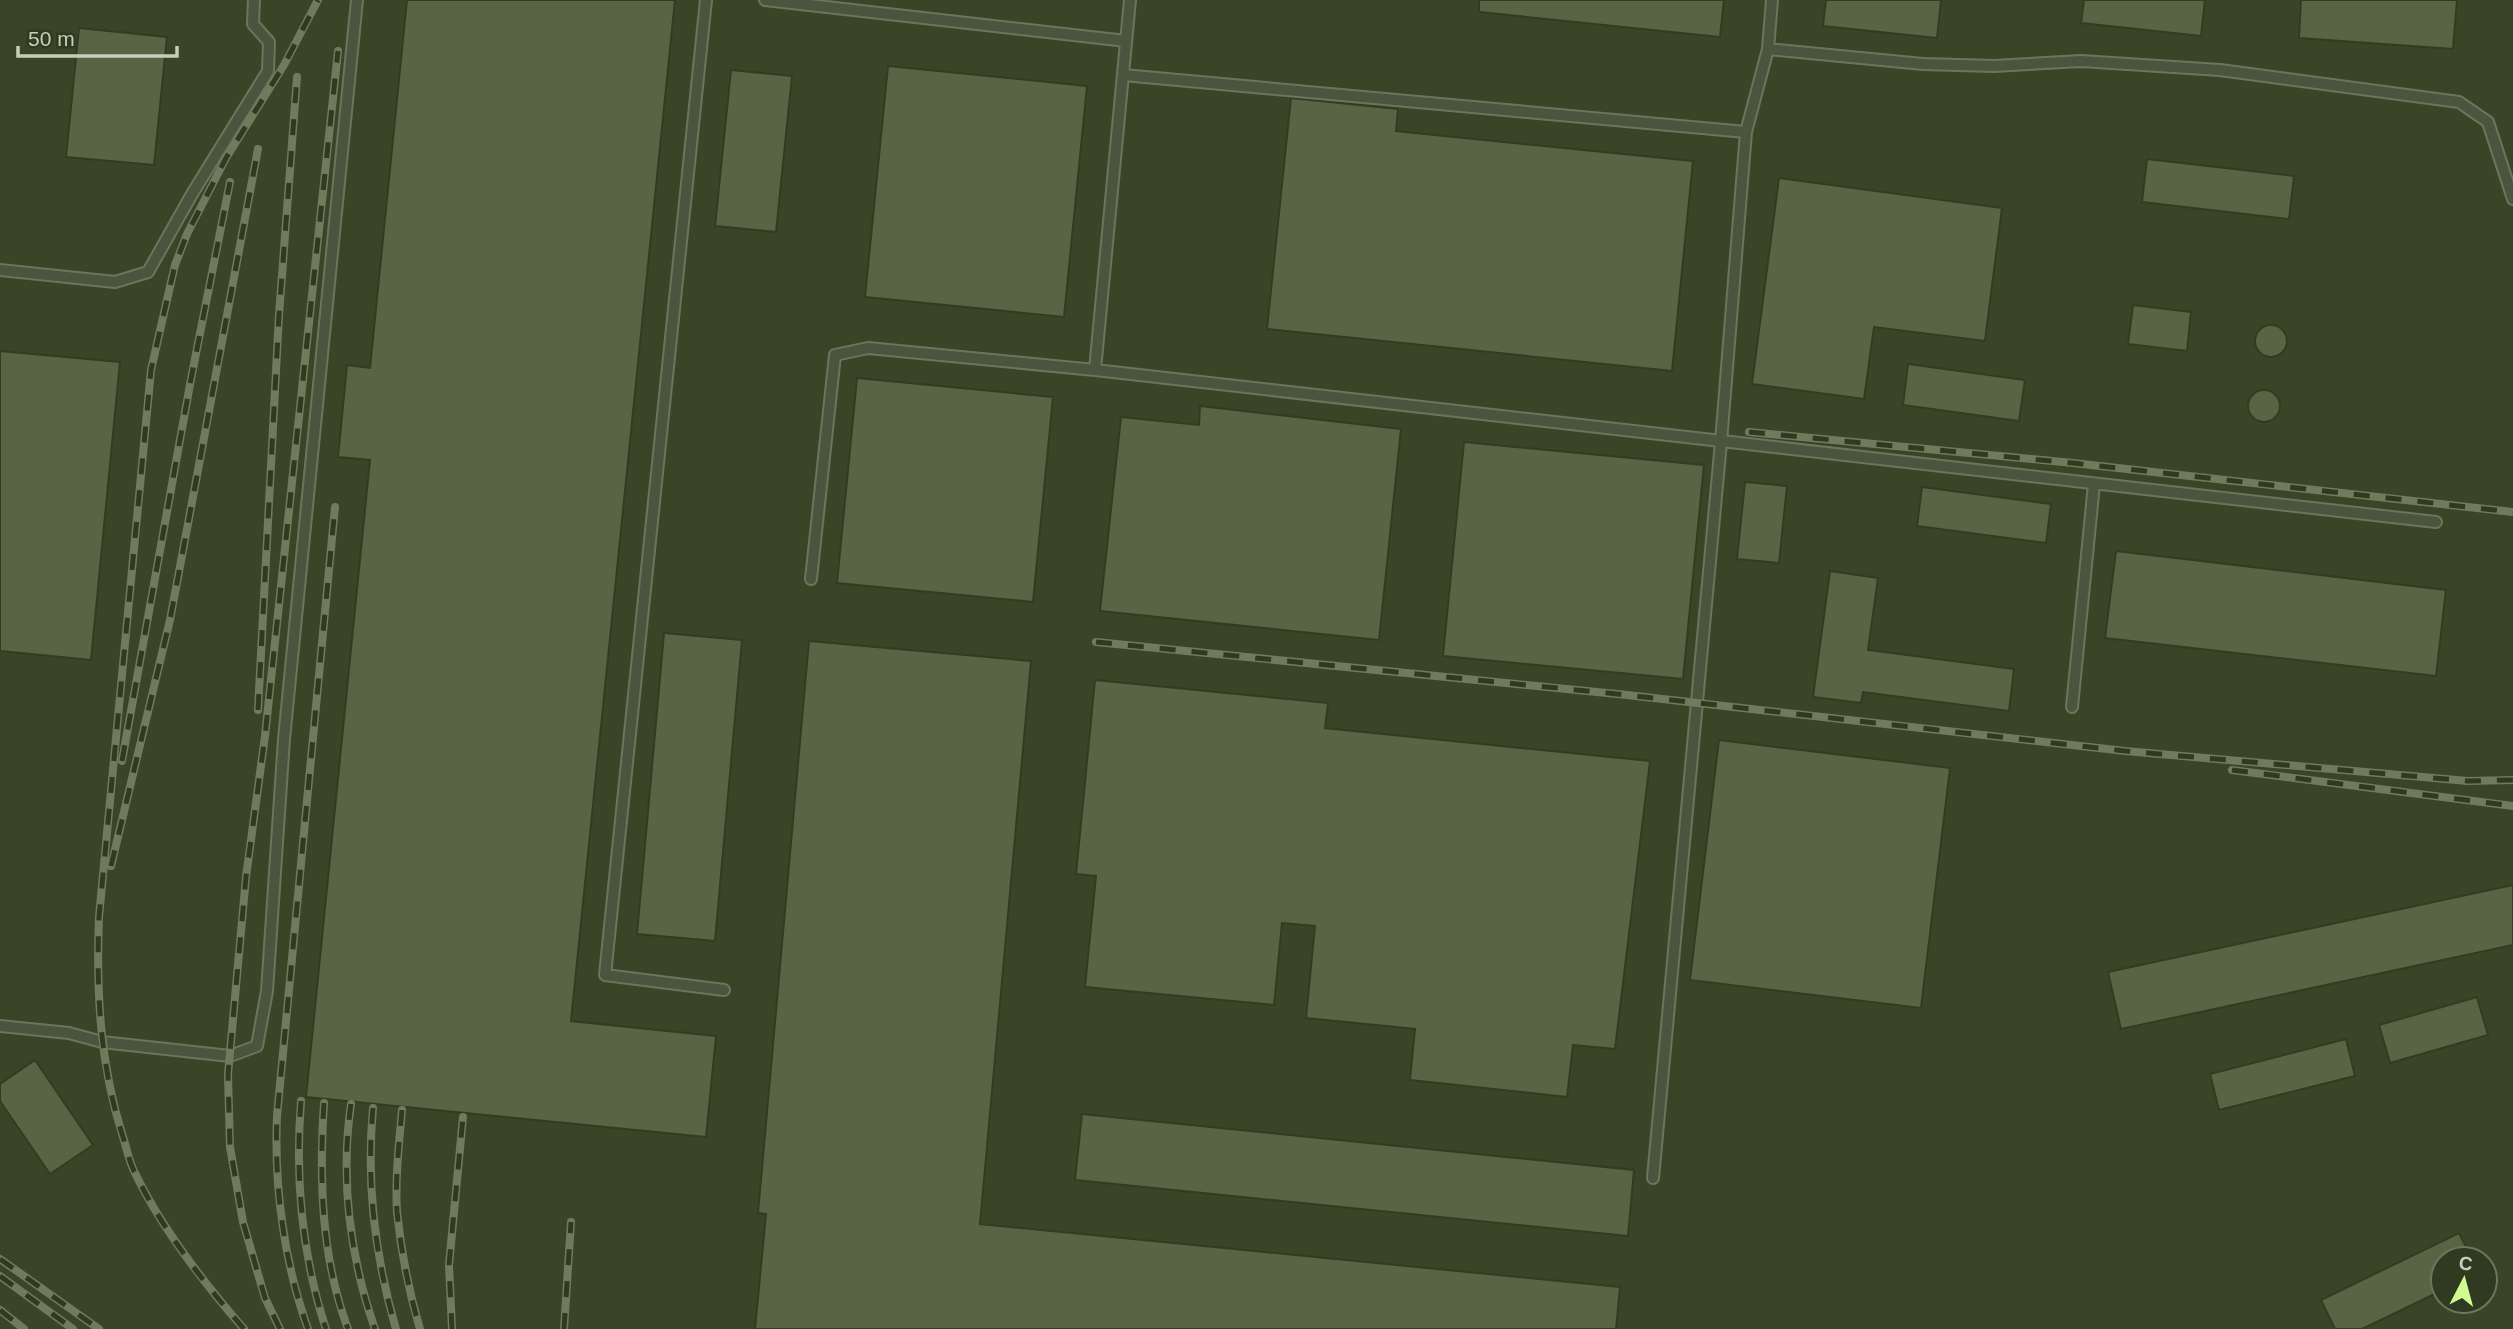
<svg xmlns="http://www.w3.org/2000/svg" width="2513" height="1329" font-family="Helvetica,sans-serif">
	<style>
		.building { fill: #586443; stroke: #323c22; stroke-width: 2 }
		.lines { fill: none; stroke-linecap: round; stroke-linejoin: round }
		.service-casing { stroke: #6b755d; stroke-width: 14 }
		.service { stroke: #4b543c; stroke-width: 10 }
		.rail-casing { stroke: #707b5e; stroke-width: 8 }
		.rail { stroke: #303a20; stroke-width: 5; stroke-dasharray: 16; stroke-linecap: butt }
	</style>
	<rect width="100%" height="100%" fill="#3a4527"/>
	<path class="building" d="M407,0H675L571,1021L716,1036L706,1137L306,1097L370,460L338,457L347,365L370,368Z
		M1479,0H1724L1720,37L1479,12Z
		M1826,0H1941L1937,38L1823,26Z
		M2084,0H2205L2201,36L2081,23Z
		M2301,0H2457L2453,49L2299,38Z
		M79,28L167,37L154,165L66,157Z
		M888,66L1087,86L1064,317L865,297Z
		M731,70L792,76L776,232L715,226Z
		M1291,98L1398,109L1396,131L1693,161L1672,371L1267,329Z
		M2147,159L2294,176L2289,219L2142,202Z
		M1779,178L2002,208L1985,341L1874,327L1864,399L1752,384Z
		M2133,305L2191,312L2187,351L2128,344Z
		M2255 341a16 16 0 1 1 32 0a16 16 0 1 1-32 0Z
		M0,351L120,362L91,660L0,651Z
		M1908,364L2025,380L2019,421L1903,405Z
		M857,378L1053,397L1033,602L837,583Z
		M2248 406a16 16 0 1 1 32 0a16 16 0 1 1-32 0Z
		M1200,406L1401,429L1379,640L1100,611L1121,417L1199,425Z
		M1464,442L1704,465L1683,679L1443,656Z
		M1745,482L1787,486L1779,563L1737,559Z
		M1922,487L2051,504L2046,543L1917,526Z
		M2116,551L2446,590L2436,676L2105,638Z
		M1830,571L1878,578L1868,650L2014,669L2009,711L1863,692L1861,703L1813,697Z
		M664,633L742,640L715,941L637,934Z
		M809,641L1031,661L980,1224L1620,1287L1616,1329H755L766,1214L758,1213Z
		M1095,680L1328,703L1325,728L1650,761L1615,1049L1573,1045L1567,1097L1410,1080L1415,1029L1306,1018L1315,926L1282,923L1274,1005L1085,987L1096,876L1076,874Z
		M1719,740L1950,768L1921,1008L1690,980Z
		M2513,885V945L2121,1029L2108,972Z
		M2477,997L2488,1035L2390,1063L2379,1025Z
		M2346,1039L2355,1076L2219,1110L2210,1074Z
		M35,1060L93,1145L50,1174L0,1101V1084Z
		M1082,1114L1634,1170L1628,1236L1075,1180Z
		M2459,1233L2472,1259H2443V1290L2362,1329H2335L2321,1300Z"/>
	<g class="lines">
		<defs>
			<path id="service" d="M706,0L605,975L724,990
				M765,0L1126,41
				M1768,49L1923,64L1994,66L2081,61L2220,70L2459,102L2488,122L2513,199
				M1123,75L1746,132
				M0,270L115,282L148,272L192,194L268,71L269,42L253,24L254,0
				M1095,370L1130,0
				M811,579L835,355L868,348L1095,370L2436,522
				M2072,707L2094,484
				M0,1026L69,1033L102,1042L230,1056L257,1046L267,991L284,739L357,0
				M1653,1178L1721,442L1746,132L1768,49L1772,0"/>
		</defs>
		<use href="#service" class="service-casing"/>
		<use href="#service" class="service"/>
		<defs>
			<path id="rail" d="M1749,432L2073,463L2513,512
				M1096,642L1627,695L2125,751L2468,781L2513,780
				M258,710L279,315L297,77
				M122,761L191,379L230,182
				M2232,770L2513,806
				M111,866L170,620L258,149
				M301,1101C295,1177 302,1256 326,1329
				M324,1103C319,1178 321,1257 348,1329
				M351,1104C340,1179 350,1258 375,1329
				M373,1108C366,1183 375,1257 396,1329
				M402,1110C399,1144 395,1179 397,1212C401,1251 409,1292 420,1329
				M0,1259L99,1329
				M0,1276L73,1329
				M0,1310L24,1329
				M244,1329C203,1282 162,1229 135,1173C129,1162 127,1149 123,1137C100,1065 96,992 99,917L151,370L175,265L187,234L226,158L284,65L318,0
				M280,1329L265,1298L243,1222L230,1147L228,1074L246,877L265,736L338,51
				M308,1329C284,1262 274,1187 277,1116L335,507
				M452,1329L449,1265L463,1117
				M564,1329L571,1222"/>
		</defs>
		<use href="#rail" class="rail-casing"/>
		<use href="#rail" class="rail"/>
	</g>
	<g transform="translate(2464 1280) rotate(6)"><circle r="33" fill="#303a20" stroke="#6c755d" stroke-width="2"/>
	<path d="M0-5L12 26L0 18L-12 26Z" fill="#d0fb91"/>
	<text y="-10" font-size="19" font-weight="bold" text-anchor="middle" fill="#c5ceb9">С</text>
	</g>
	<path d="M18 46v10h159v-10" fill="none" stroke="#c5ceb9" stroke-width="3.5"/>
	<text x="28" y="46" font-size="21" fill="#c5ceb9" stroke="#303a20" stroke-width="5" paint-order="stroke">50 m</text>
</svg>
